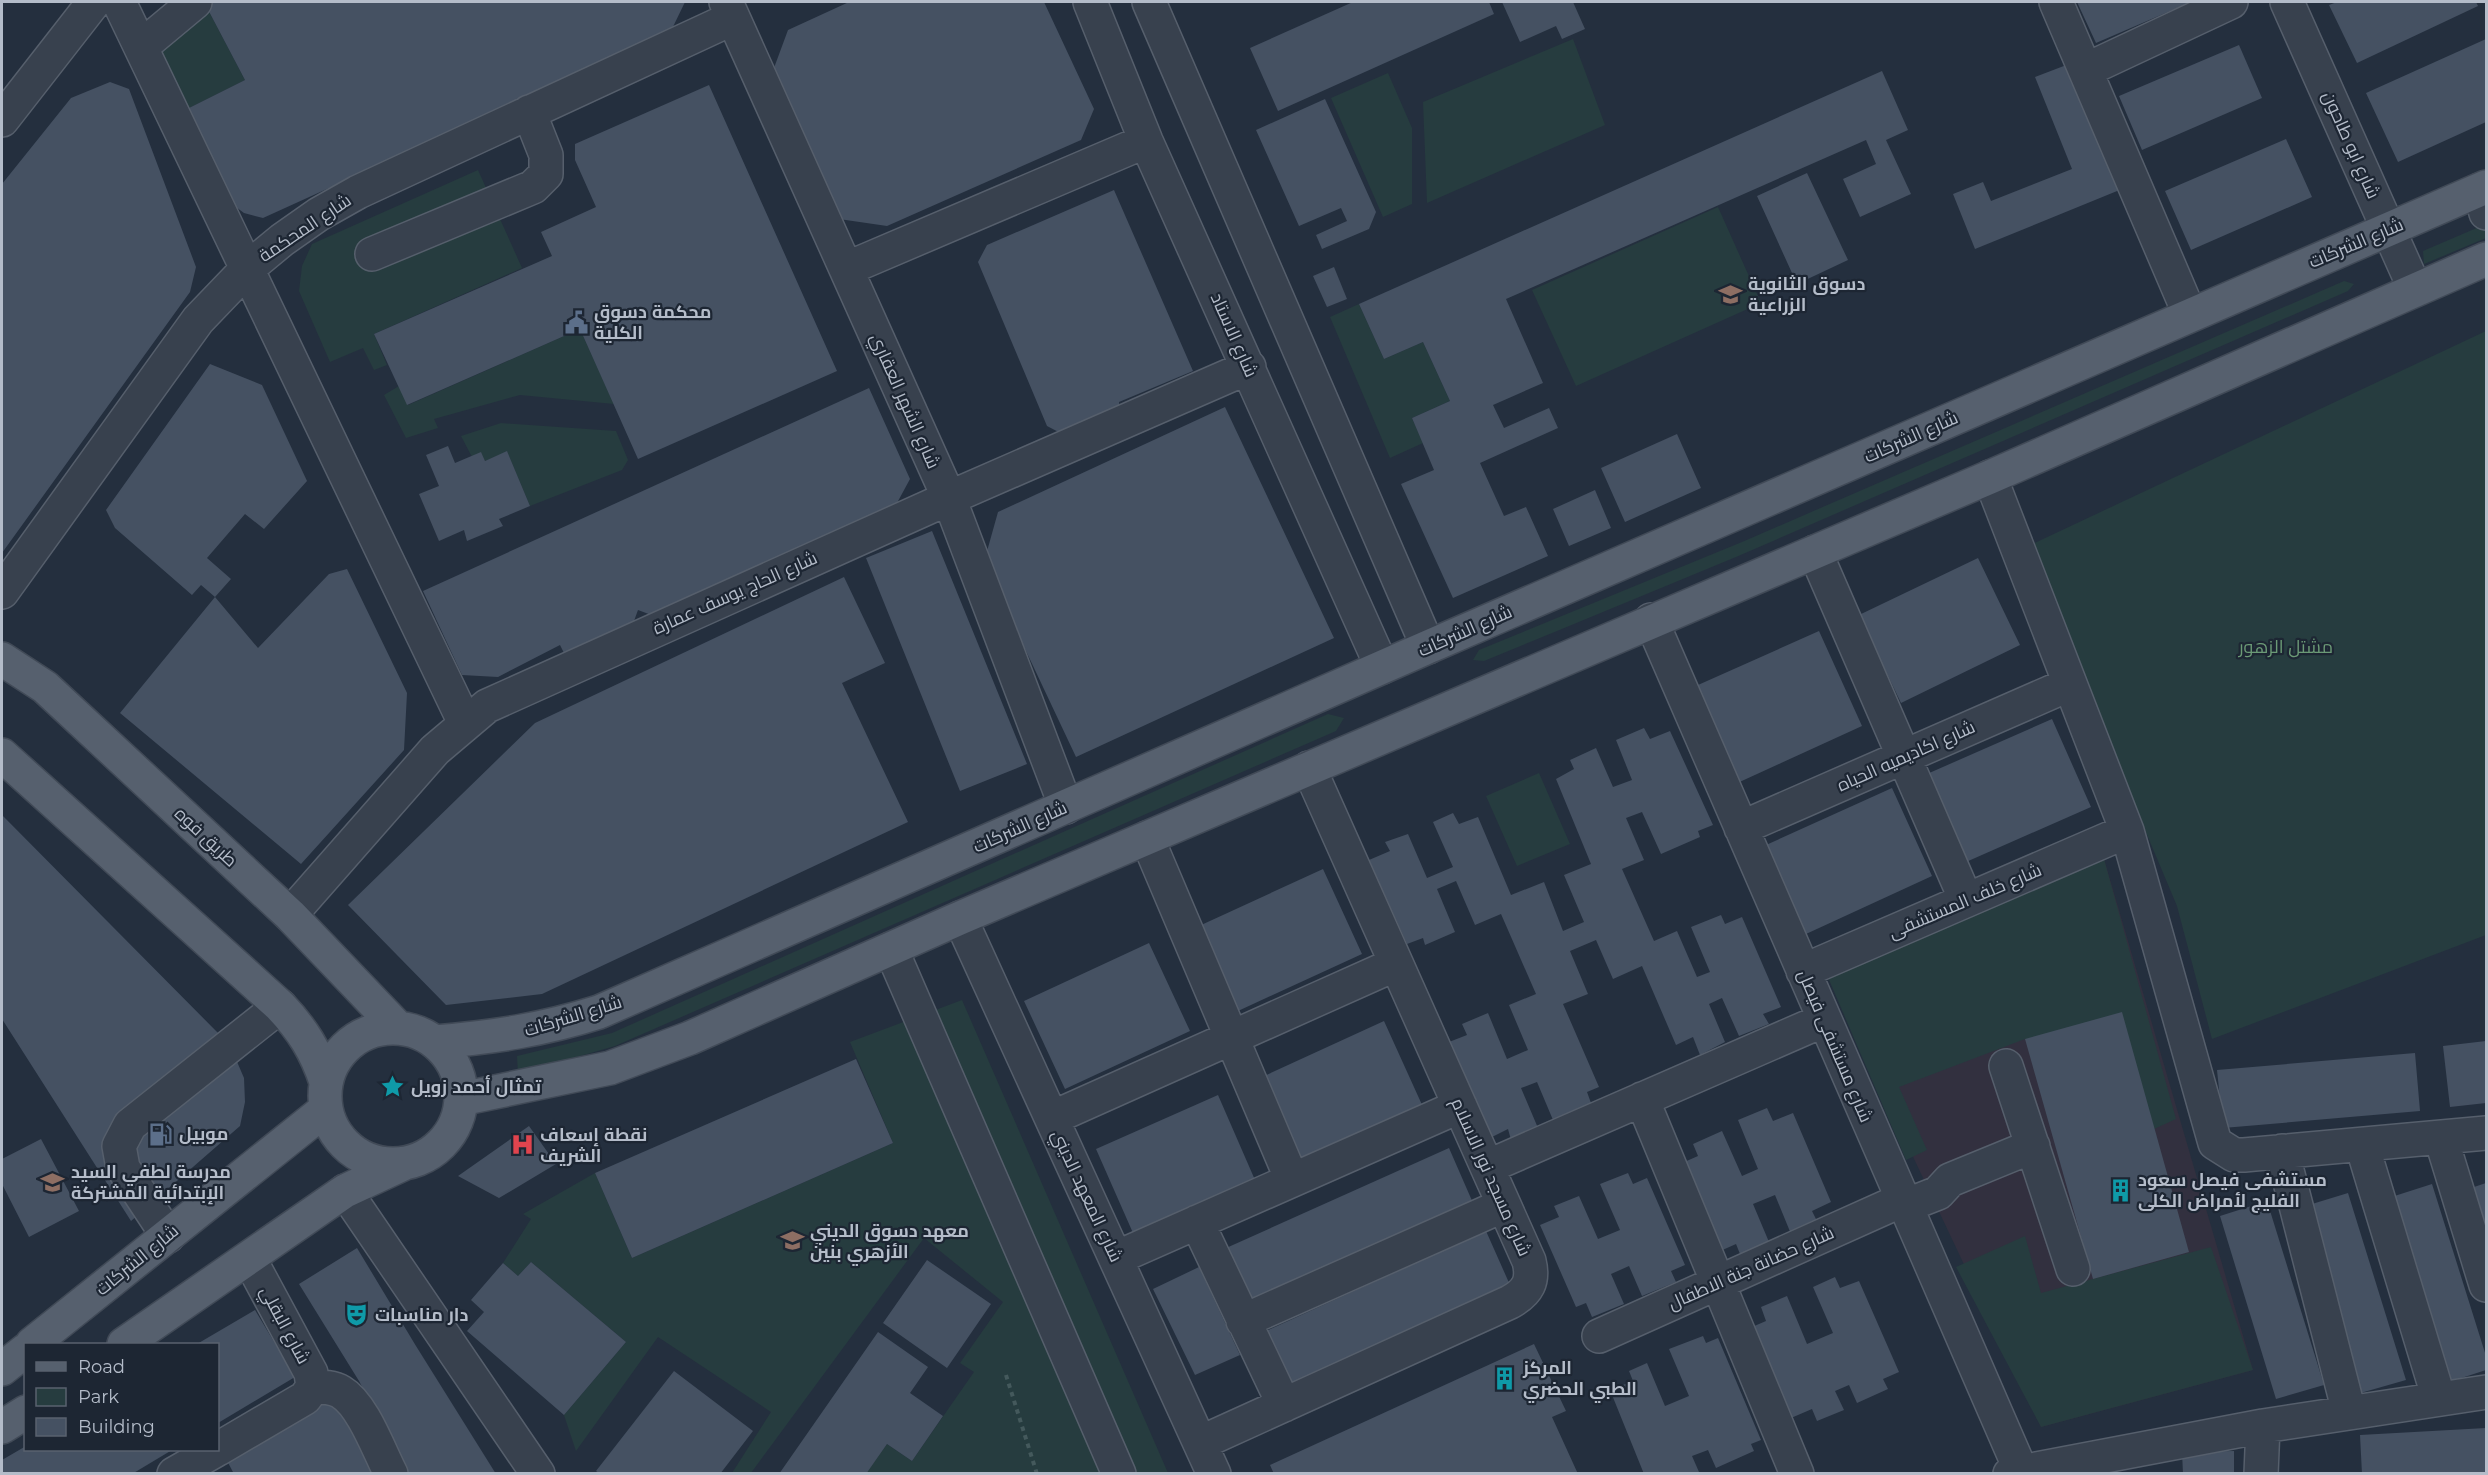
<svg xmlns="http://www.w3.org/2000/svg" width="2488" height="1475" font-family="Montserrat,Cairo,sans-serif">
	<style>
		.medical { fill: #32303f }
		.green { fill: #263c3f }
		.building { fill: #455162 }
		.lines { fill: none; stroke-linecap: round; stroke-linejoin: round }
		.minor-casing { stroke: #565f6c; stroke-width: 36 }
		.major-casing { stroke: #414a57; stroke-width: 36 }
		.path { stroke: #44595c; stroke-width: 4; stroke-dasharray: 4.5 4.5; stroke-linecap: butt }
		.minor { stroke: #38414e; stroke-width: 33 }
		.major { stroke: #56606e; stroke-width: 33 }
		.labels { text-anchor: middle; dominant-baseline: central; stroke-width: 4.5; stroke-linejoin: round; paint-order: stroke }
		.street-label { font-size: 18px; fill: #b4bcc9; stroke: #1d2633 }
		.poi-label { font-size: 18px; font-weight: bold; fill: #b4bcc9; stroke: #1d2633; text-anchor: start }
		.park-label { font-size: 18px; fill: #6b9a76; stroke: #1d2633 }
	</style>
	<rect width="100%" height="100%" fill="#242f3e"/>
	<path class="medical" d="M2104,859L2253,1370L2041,1427L1827,975Z"/>
	<path class="green" d="M204,2L245,80L179,113L137,31Z
		M1573,39L1605,125L1427,203L1423,102Z
		M1388,73L1412,128V204L1383,217L1331,98Z
		M478,170L522,268L374,334L387,365L374,370L363,348L330,362L299,291L302,266L312,244Z
		M1718,207L1761,303L1576,386L1532,290Z
		M2486,224V238L2424,264L2423,251Z
		M2344,281L2354,284L2348,291L1736,557L1557,631L1484,661L1473,660L1479,650L1742,542Z
		M1359,304L1384,359L1423,342L1450,401L1412,418L1423,443L1390,458L1330,317Z
		M580,329L614,404L520,395L434,419L438,428L406,438L384,395L399,386L408,405Z
		M2486,331V935L2212,1039L2177,906L2026,547Z
		M501,423L616,431L628,460L622,470L530,506L507,452L485,461L481,453L472,457L461,436Z
		M1328,714L1344,718L1336,731L615,1046L518,1074L517,1056L612,1033Z
		M1539,773L1570,844L1517,866L1486,796Z
		M2104,859L2176,1119L2154,1129L2025,1039L1899,1087L1927,1150L1906,1160L1827,975Z
		M962,1000L1168,1473H866L887,1444L912,1461L974,1372L960,1363L1003,1302L924,1238L751,1473H732L771,1412L658,1337L576,1451L564,1415L626,1342L531,1262L518,1276L503,1263L531,1219L523,1214L595,1173L632,1258L893,1143L850,1042Z
		M2025,1236L2041,1293L2211,1247L2253,1370L2041,1427L1956,1267Z"/>
	<path class="building" d="M204,2H685L670,33L263,218L244,213L221,196L179,113L245,80Z
		M849,2H1044L1094,109L1081,140L887,226L839,219L771,76L788,30Z
		M1353,2H1489L1494,14L1278,111L1250,48Z
		M1502,2H1573L1585,29L1562,39L1556,26L1520,42Z
		M2077,2H2191L2096,43Z
		M2337,2H2476L2478,6L2357,63L2329,5Z
		M2486,39V122L2398,162L2366,93Z
		M2239,45L2262,98L2142,150L2119,96Z
		M2069,64L2122,189L1975,249L1953,194L1983,182L1991,201L2072,169L2035,77Z
		M1882,71L1908,130L1886,140L1911,194L1860,217L1843,179L1876,164L1866,140L1506,299L1543,383L1493,405L1504,428L1549,408L1558,428L1480,463L1504,516L1526,507L1548,556L1453,598L1401,484L1434,470L1412,418L1450,401L1423,342L1384,359L1359,304Z
		M110,82L129,89L196,267L190,292L2,553V184L71,98Z
		M709,85L837,371L638,459L580,329L407,405L374,334L552,256L541,232L596,207L575,160V144Z
		M1325,99L1376,212L1369,229L1322,249L1316,235L1347,221L1341,208L1299,226L1256,130Z
		M2286,139L2312,197L2191,250L2165,191Z
		M1807,173L1848,260L1797,284L1757,196Z
		M1114,190L1193,371L1119,402L1120,418L1072,439L1047,426L978,262L987,245Z
		M1334,267L1347,299L1327,307L1313,276Z
		M210,364L262,385L307,481L264,529L245,514L207,558L231,579L215,597L201,585L192,595L115,528L106,510Z
		M869,388L910,479L897,503L654,616L638,610L634,621L564,653L560,645L498,677L462,675L423,591Z
		M1225,407L1334,638L1076,757L984,562L998,512Z
		M1677,434L1701,488L1625,522L1601,468Z
		M448,446L455,463L481,452L485,461L507,451L530,506L499,519L503,526L467,541L464,530L439,541L419,494L439,486L426,455Z
		M1595,490L1611,528L1569,546L1553,509Z
		M932,531L1027,764L960,791L866,558Z
		M1978,558L2020,645L1901,703L1859,615Z
		M347,569L407,693L404,750L301,864L120,713L215,597L258,648L329,574Z
		M844,577L885,663L842,683L908,822L542,994L446,1005L348,905L535,723Z
		M1819,631L1862,726L1733,785L1689,689Z
		M2052,719L2091,807L1966,862L1927,774Z
		M1644,728L1650,739L1670,731L1713,825L1698,831L1700,837L1661,854L1642,812L1626,818L1644,860L1622,869L1654,941L1677,931L1697,977L1710,972L1691,927L1721,915L1725,924L1742,917L1781,1007L1763,1014L1769,1024L1739,1036L1722,998L1709,1004L1725,1042L1700,1055L1693,1037L1676,1045L1642,966L1613,979L1596,940L1570,951L1588,994L1563,1004L1599,1087L1587,1092L1591,1103L1553,1120L1537,1082L1521,1088L1538,1128L1511,1140L1508,1129L1492,1137L1449,1042L1467,1035L1462,1024L1488,1013L1507,1059L1528,1050L1509,1005L1536,994L1501,914L1475,925L1456,881L1437,889L1455,932L1425,945L1423,938L1407,944L1369,860L1390,851L1385,842L1408,834L1427,878L1453,867L1433,822L1453,813L1459,824L1478,817L1511,895L1544,882L1563,931L1584,922L1564,875L1591,864L1556,779L1574,769L1570,760L1596,748L1613,787L1632,780L1616,740Z
		M1892,788L1932,876L1806,934L1766,845Z
		M2,815L220,1035L235,1057L244,1078L245,1102L240,1126L131,1221L2,1019Z
		M1323,869L1362,954L1238,1011L1199,926Z
		M1149,943L1190,1031L1065,1089L1024,1001Z
		M2122,1012L2189,1252L2093,1279L2025,1039Z
		M1384,1021L1423,1107L1301,1162L1262,1077Z
		M2486,1041V1103L2450,1107L2443,1046Z
		M2415,1053L2420,1111L2223,1128L2217,1070Z
		M856,1059L893,1143L632,1258L595,1173Z
		M1218,1095L1255,1180L1133,1233L1096,1149Z
		M1767,1108L1773,1121L1793,1113L1831,1202L1812,1211L1818,1223L1791,1234L1775,1195L1753,1204L1769,1242L1740,1254L1736,1244L1718,1252L1682,1163L1698,1156L1693,1144L1722,1131L1742,1176L1758,1169L1738,1120Z
		M529,1126L556,1164L499,1198L458,1176Z
		M41,1139L79,1211L29,1237L2,1184V1159Z
		M1449,1148L1473,1203L1239,1308L1215,1253Z
		M1628,1173L1633,1184L1647,1178L1685,1265L1671,1271L1676,1282L1642,1296L1629,1266L1611,1274L1624,1304L1592,1317L1586,1303L1576,1307L1540,1225L1559,1217L1554,1206L1579,1196L1598,1239L1620,1230L1600,1184Z
		M2486,1183V1270L2462,1191Z
		M2432,1184L2486,1356V1370L2440,1385L2382,1200Z
		M2348,1193L2406,1380L2357,1394L2299,1208Z
		M2267,1201L2324,1385L2276,1399L2220,1216Z
		M1486,1231L1510,1285L1276,1390L1253,1337Z
		M357,1248L416,1346L496,1474H409L359,1381L299,1284Z
		M927,1260L991,1304L947,1368L883,1323Z
		M531,1262L626,1342L564,1415L467,1331L484,1312L471,1300L503,1263L518,1276Z
		M1199,1267L1240,1355L1195,1375L1153,1289Z
		M1835,1277L1840,1288L1859,1281L1899,1372L1883,1379L1888,1389L1857,1403L1849,1385L1835,1391L1844,1410L1817,1421L1812,1409L1791,1418L1752,1327L1766,1321L1761,1307L1787,1296L1807,1344L1833,1333L1813,1287Z
		M255,1310L295,1377L218,1423V1344H197Z
		M878,1332L928,1367L910,1393L943,1416L912,1461L887,1444L866,1474H779Z
		M1703,1336L1706,1343L1718,1338L1761,1440L1751,1444L1754,1451L1716,1468L1708,1450L1692,1456L1699,1472L1694,1474H1644L1610,1390L1633,1381L1629,1371L1647,1363L1665,1406L1689,1396L1669,1349Z
		M1534,1344L1566,1411L1552,1417L1578,1474H1274L1270,1465Z
		M674,1371L753,1431L720,1474H600L596,1471Z
		M334,1393L376,1474H234L223,1453Z
		M2486,1428V1474H2362L2360,1435Z
		M26,1446V1450H172L132,1474H2V1460Z
		M2234,1451V1474H2183L2182,1452Z"/>
	<g class="lines">
		<defs>
			<path id="minor" d="M119,2L465,723
				M726,2L949,498L1066,807
				M1090,2L1146,141L1382,667
				M1149,2L1428,647
				M2056,2L2190,315
				M2287,2L2415,289
				M141,47L195,2
				M2086,70L2231,2
				M2,120L94,2
				M2480,190L2486,213
				M372,254L533,187L546,174V155L529,112
				M846,269L1146,141
				M1990,477L2127,831L2215,1143L2234,1155H2244L2486,1133
				M1815,552L1966,900
				M2,592L198,320L247,269L282,240L319,214L358,192L733,18
				M1651,620L2021,1471
				M1741,828L2070,684
				M1147,838L1292,1180
				M290,915L435,750L487,706L949,498L1249,367
				M960,918L1214,1474
				M891,949L1119,1474
				M1803,971L2127,831
				M2006,1066L2073,1269
				M1642,1099L1797,1474
				M1052,1118L1396,964
				M2441,1138L2486,1285
				M2362,1145L2439,1399
				M2282,1151L2349,1412
				M1487,1167L1824,1020
				M345,1191L538,1474
				M1905,1206L1938,1193L1950,1180L2033,1146
				M1197,1222L1284,1405
				M168,1236L123,1168L119,1146L130,1125L280,1006
				M1116,1258L1460,1106
				M1243,1321L1504,1205
				M1599,1336L1902,1200
				M313,1387C323,1387 333,1387 341,1392C363,1405 379,1451 391,1474
				M1200,1443L1510,1302C1528,1292 1534,1281 1529,1261L1309,768
				M218,1449L305,1398L313,1387L311,1373L249,1258
				M174,1474L216,1450
				M2010,1474L2263,1426L2486,1392
				M2261,1474L2263,1426"/>
			<path id="major" d="M2,659L45,687L290,915L398,1028
				M2,755L280,1006C302,1029 316,1051 326,1082
				M325 1096a68 68 0 1 1 136 0a68 68 0 1 1-136 0Z
				M435,1042C494,1037 542,1030 599,1012L1428,647L2486,187
				M461,1099L610,1068L690,1038L960,918L1990,477L2486,259
				M32,1344L326,1109
				M124,1344L345,1191L403,1164
				M2,1369L26,1350
				M2,1427L26,1412"/>
		</defs>
		<use href="#minor" class="minor-casing"/>
		<use href="#major" class="major-casing"/>
		<path class="path" d="M1006,1375L1037,1474"/>
		<use href="#minor" class="minor"/>
		<use href="#major" class="major"/>
	</g>
	<defs>
		<symbol id="school-bare" viewBox="-9 -9 18 18"><path d="M0-5L7-2L0 1L-7-2ZM-4 1L0 2.5L4 1V4Q0 6-4 4Z" fill="#8d6e63" stroke="#1d2633" stroke-width="2.5" paint-order="stroke"/></symbol>
		<symbol id="civic-bare" viewBox="-9 -9 18 18"><path d="M-.6-6.5H3V-4.5H.6V-3L4-1V1h2V6H-6V1h2V-1L-.6-3ZM-1.2 2.5V6h2.4V2.5Z" fill="#5c6f8a" stroke="#1d2633" stroke-width="2.5" paint-order="stroke"/></symbol>
		<symbol id="sight-bare" viewBox="-9 -9 18 18"><path d="M0-6L1.8-2.2L6-1.7L2.9 1.2L3.7 5.4L0 3.3L-3.7 5.4L-2.9 1.2L-6-1.7L-1.8-2.2Z" fill="#0f9aa8" stroke="#1d2633" stroke-width="2.5" paint-order="stroke"/></symbol>
		<symbol id="fuel-bare" viewBox="-9 -9 18 18"><path d="M-5.5-6h7V0h2V4h1.3V-2.5L3-4.5l.8-.8L6-3V5H2.5V1h-1V6h-7ZM-4.2-4.7v3.2H.2V-4.7Z" fill="#5c6f8a" stroke="#1d2633" stroke-width="2.5" paint-order="stroke"/></symbol>
		<symbol id="hospital-bare" viewBox="-9 -9 18 18"><path d="M-5-5h3v3.5h4V-5h3V5h-3V1.5h-4V5h-3Z" fill="#e0444e" stroke="#1d2633" stroke-width="2.5" paint-order="stroke"/></symbol>
		<symbol id="building-bare" viewBox="-9 -9 18 18"><path d="M-4-6H4V6H1V3H-1V6H-4ZM-2.5-4.3h1.7v1.8h-1.7ZM.8-4.3h1.7v1.8H.8ZM-2.5-1h1.7V.8h-1.7ZM.8-1h1.7V.8H.8Z" fill="#0f9aa8" stroke="#1d2633" stroke-width="2.5" paint-order="stroke"/></symbol>
		<symbol id="theatre-bare" viewBox="-9 -9 18 18"><path d="M-5-5.5Q0-4 5-5.5V0Q5 5 0 6Q-5 5-5 0ZM-3.3-2.5H-1v1.5H-3.3ZM1-2.5H3.3v1.5H1ZM-2.8 1Q0 5.5 2.8 1Z" fill="#0f9aa8" stroke="#1d2633" stroke-width="2.5" paint-order="stroke"/></symbol>
	</defs>
	<g fill-rule="evenodd">
		<use href="#school-bare" x="1714" y="278" width="33" height="33"/>
		<use href="#civic-bare" x="560" y="306" width="33" height="33"/>
		<use href="#sight-bare" x="376" y="1070" width="33" height="33"/>
		<use href="#fuel-bare" x="144" y="1118" width="33" height="33"/>
		<use href="#hospital-bare" x="506" y="1128" width="33" height="33"/>
		<use href="#school-bare" x="36" y="1166" width="33" height="33"/>
		<use href="#building-bare" x="2104" y="1174" width="33" height="33"/>
		<use href="#school-bare" x="776" y="1224" width="33" height="33"/>
		<use href="#theatre-bare" x="340" y="1298" width="33" height="33"/>
		<use href="#building-bare" x="1488" y="1362" width="33" height="33"/>
	</g>
	<g class="labels">
		<g class="street-label">
			<text transform="translate(2351 145) rotate(66)">شارع ابو طاحون</text>
			<text transform="translate(305 228) rotate(-34)">شارع المحكمة</text>
			<text transform="translate(2356 243) rotate(-23)">شارع الشركات</text>
			<text transform="translate(1234 335) rotate(66)">شارع الاستاد</text>
			<text transform="translate(905 401) rotate(66)">شارع الشهر العقاري</text>
			<text transform="translate(1911 437) rotate(-24)">شارع الشركات</text>
			<text transform="translate(735 593) rotate(-24)">شارع الحاج يوسف عمارة</text>
			<text transform="translate(1465 631) rotate(-24)">شارع الشركات</text>
			<text transform="translate(1906 756) rotate(-24)">شارع اكاديميه الحياه</text>
			<text transform="translate(1020 827) rotate(-24)">شارع الشركات</text>
			<text transform="translate(206 837) rotate(43)">طريق فوه</text>
			<text transform="translate(1965 901) rotate(-23)">شارع خلف المستشفى</text>
			<text transform="translate(573 1016) rotate(-17)">شارع الشركات</text>
			<text transform="translate(1835 1046) rotate(67)">شارع مستشفى فيصل</text>
			<text transform="translate(1491 1177) rotate(66)">شارع مسجد نور الاسلام</text>
			<text transform="translate(1087 1196) rotate(65)">شارع المعهد الديني</text>
			<text transform="translate(137 1260) rotate(-39)">شارع الشركات</text>
			<text transform="translate(1751 1268) rotate(-24)">شارع حضانة جنة الاطفال</text>
			<text transform="translate(285 1325) rotate(62)">شارع البقلي</text>
		</g>
		<g class="poi-label">
			<text x="1748" y="284">دسوق الثانوية<tspan x="1748" dy="21">الزراعية</tspan></text>
			<text x="594" y="312">محكمة دسوق<tspan x="594" dy="21">الكلية</tspan></text>
			<text x="411" y="1087">تمثال أحمد زويل</text>
			<text x="179" y="1134">موبيل</text>
			<text x="540" y="1135">نقطة إسعاف<tspan x="540" dy="21">الشريف</tspan></text>
			<text x="71" y="1172">مدرسة لطفي السيد<tspan x="71" dy="21">الإبتدائية المشتركة</tspan></text>
			<text x="2138" y="1180">مستشفى فيصل سعود<tspan x="2138" dy="21">الفليج لأمراض الكلى</tspan></text>
			<text x="810" y="1231">معهد دسوق الديني<tspan x="810" dy="21">الأزهري بنين</tspan></text>
			<text x="375" y="1315">دار مناسبات</text>
			<text x="1523" y="1368">المركز<tspan x="1523" dy="21">الطبي الحضري</tspan></text>
		</g>
		<g class="park-label">
			<text x="2286" y="647">مشتل الزهور</text>
		</g>
	</g>
	<rect width="2488" height="1475" fill="none" stroke="#b4bcc9" stroke-width="6"/>
	<rect x="24" y="1343" width="195" height="108" fill="#1d2633" stroke="#59626f" stroke-width="1.5"/>
	<rect x="36" y="1362" width="30" height="9" fill="#56606e" stroke="#59626f" stroke-width="1.5"/>
	<text x="78" y="1373" font-size="18" fill="#b4bcc9">Road</text>
	<rect x="36" y="1388" width="30" height="18" fill="#263c3f" stroke="#59626f" stroke-width="1.5"/>
	<text x="78" y="1403" font-size="18" fill="#b4bcc9">Park</text>
	<rect x="36" y="1418" width="30" height="18" fill="#455162" stroke="#59626f" stroke-width="1.5"/>
	<text x="78" y="1433" font-size="18" fill="#b4bcc9">Building</text>
</svg>
